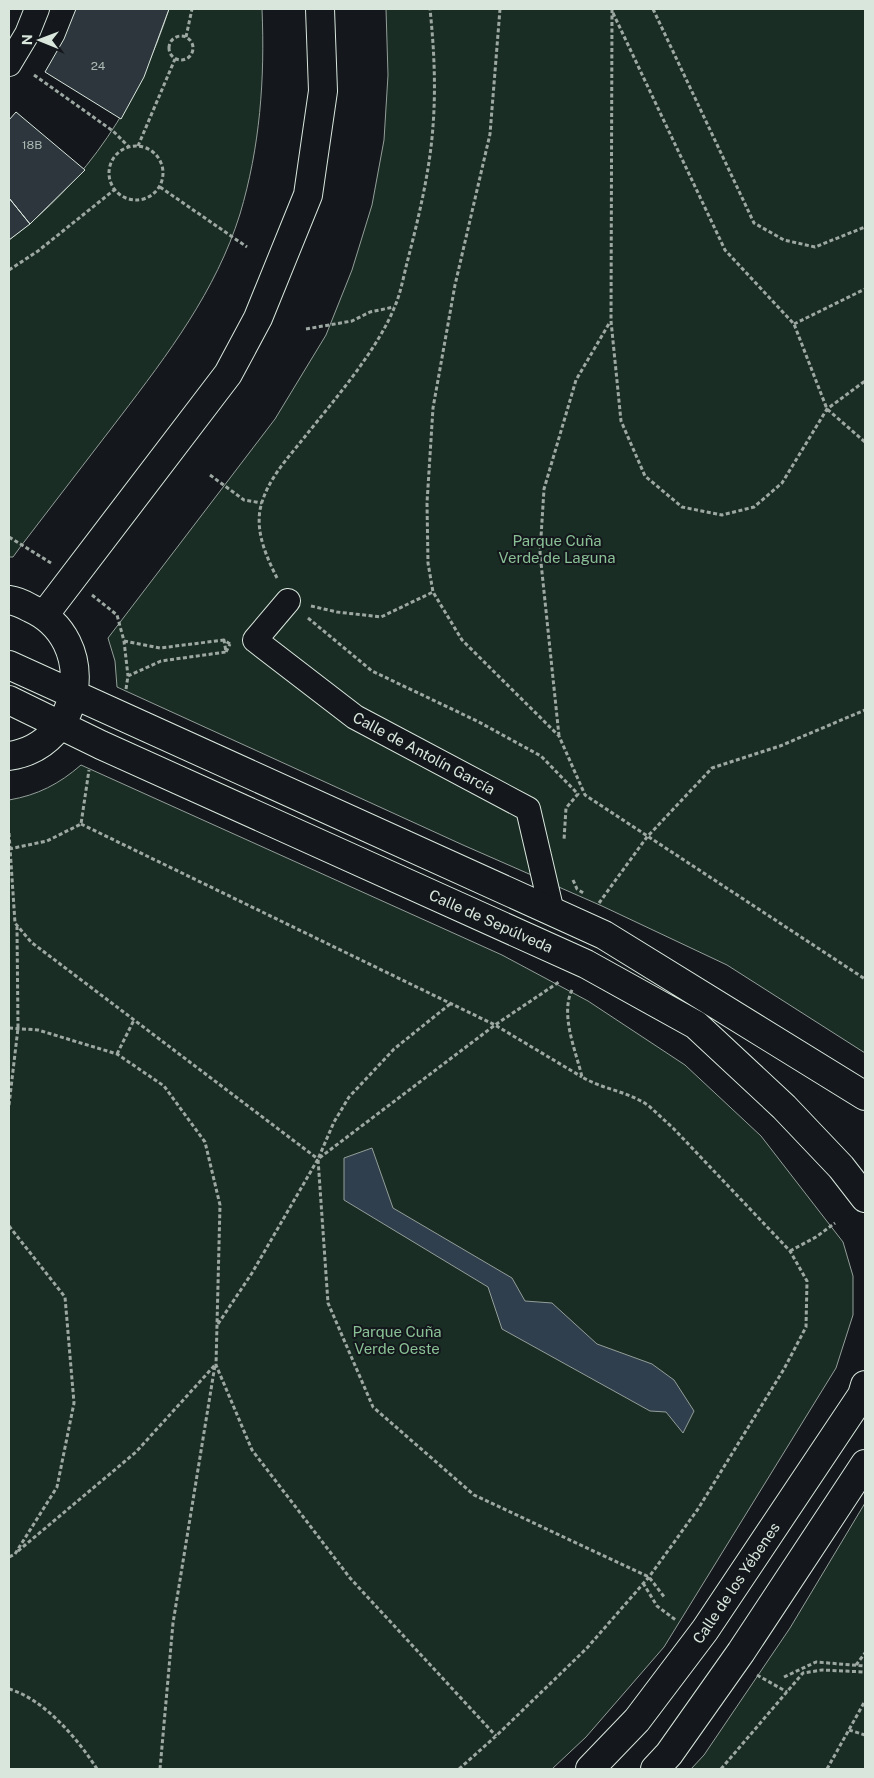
<svg xmlns="http://www.w3.org/2000/svg" width="874" height="1778" font-family="'Public Sans',sans-serif">
	<style>
		.green { fill: #1a2d24; stroke: #939e99 }
		.water { fill: #2f3f4d; stroke: #939e99 }
		.building { fill: #2c363c; stroke: #d8e6dc }
		.lines { fill: none; stroke-linecap: round; stroke-linejoin: round }
		.street-casing { stroke: #d8e6dc; stroke-width: 26 }
		.secondary-casing { stroke: #d8e6dc; stroke-width: 30 }
		.path { stroke: #9da8a2; stroke-width: 3; stroke-dasharray: 4 2.5; stroke-linecap: butt }
		.street { stroke: #14181c; stroke-width: 24 }
		.secondary { stroke: #14181c; stroke-width: 28 }
		.labels { text-anchor: middle; dominant-baseline: central; stroke-width: 4; stroke-linejoin: round; paint-order: stroke }
		.number-label { font-size: 12px; fill: #adbab4 }
		.park-label { font-size: 15px; fill: #8ac095; stroke: #14181c }
		.street-label { font-size: 15px; fill: #d8e6dc; stroke: #14181c }
	</style>
	<rect width="100%" height="100%" fill="#14181c"/>
	<path class="green" d="M169,9H262C265,79 260,147 240,214C216,291 168,354 120,417C87,460 54,503 21,546L13,557H9V240C88,181 139,102 169,9Z
		M386,9H865V1053L727,965L602,906L463,845L117,687L115,661L108,638L275,419L326,335L352,270L372,205L384,140L388,75Z
		M81,765L502,955L588,1001L685,1065L761,1136L843,1242L853,1276V1315L836,1368L664,1647L586,1737L552,1769H9V800C38,795 59,784 81,765Z
		M865,1503V1769H691L704,1755L790,1628Z"/>
	<path class="water" d="M372,1148L393,1208L512,1278L525,1301L552,1303L597,1344L652,1364L674,1380L694,1411L683,1433L666,1412L650,1411L502,1329L488,1287L344,1200V1158Z"/>
	<path class="building" d="M76,9H169L144,77L121,119L45,72L64,39Z
		M16,112L85,170L30,224L9,198V120Z
		M9,198L30,224L9,240Z"/>
	<g class="lines">
		<defs>
			<path id="street" d="M9,64L27,34L37,9
				M288,601L255,640L355,717L528,809L552,912"/>
			<path id="secondary" d="M9,600C17,601 23,604 30,608C100,639 84,745 9,756
				M45,614L228,374L258,318L308,195L323,91L320,9
				M9,665L604,935L865,1096
				M9,700L101,745L586,964L696,1025L784,1107L841,1167L865,1198
				M590,1769L637,1720L705,1630L862,1395L865,1385
				M655,1769L669,1754L741,1652L865,1464"/>
		</defs>
		<use href="#street" class="street-casing"/>
		<use href="#secondary" class="secondary-casing"/>
		<path class="path" d="M500,9L490,134L455,285L433,408L427,503L428,563L433,592L462,640L559,736L585,795L865,979
			M612,9L611,321L621,421L645,476L682,507L722,515L754,507L782,483L827,409L865,381
			M653,9L754,223L784,240L815,247L865,227
			M613,13L725,250L794,324L827,409L865,442
			M169 48a12 12 0 1 1 24 0a12 12 0 1 1-24 0Z
			M186,37L192,9
			M34,75L113,131L129,147
			M109 173a27 27 0 1 1 54 0a27 27 0 1 1-54 0Z
			M138,146L175,59
			M160,187L247,247
			M9,270L38,251L114,190
			M794,324L865,289
			M306,329L352,321L370,312L394,307
			M210,475L244,500L262,503
			M9,537L51,563
			M277,578C267,558 256,534 260,510C266,480 289,457 307,434C336,398 378,349 395,306C401,292 404,274 408,259C419,216 430,170 433,126C436,87 434,47 430,9
			M92,595L117,615L124,641L128,676
			M311,606L337,612L381,617L433,592
			M308,618L372,671L477,721L541,756L578,794L566,808L564,840
			M124,641L160,648L224,640
			M230,644L224,640L226,652L230,644
			M126,689L128,676L161,661L226,652
			M559,736L540,553L544,489L576,380L610,322
			M81,824L495,1025L582,1077
			M9,833L15,923L31,942L318,1159
			M9,849L47,841L81,824L89,770
			M573,880L577,889L585,894
			M599,903L647,837L712,768L780,746L865,710
			M450,1004L394,1049L349,1097L334,1122L318,1159L328,1303L373,1407L474,1495L649,1577L665,1598
			M9,1028L38,1030L117,1054L164,1086L205,1142L220,1205L216,1365L252,1450L350,1578L496,1736
			M117,1054L134,1020
			M9,1105L18,1028L17,927
			M9,1226L65,1297L74,1403L57,1487L15,1554L9,1557
			M790,1251L816,1237L835,1223
			M218,1324L252,1273L318,1159L495,1025L559,982
			M18,1551L136,1452L215,1365
			M643,1583L657,1606L677,1621
			M856,1665L865,1653
			M757,1675L787,1692
			M784,1677L816,1662L865,1666
			M9,1689C44,1699 78,1739 97,1769
			M849,1730L865,1735
			M160,1769L173,1623L215,1365
			M459,1769L496,1736L587,1648L649,1577L698,1509L784,1369L806,1327L807,1281L790,1251L674,1129L649,1106C628,1091 604,1090 582,1077C576,1051 559,1013 573,988
			M721,1769L803,1673L822,1670L865,1672
			M827,1769L865,1701"/>
		<use href="#street" class="street"/>
		<use href="#secondary" class="secondary"/>
	</g>
	<g class="labels">
		<g class="number-label">
			<text x="98" y="66">24</text>
			<text x="32" y="145">18B</text>
		</g>
		<g class="park-label">
			<text x="557" y="540">Parque Cuña<tspan x="557" dy="17">Verde de Laguna</tspan></text>
			<text x="397" y="1331">Parque Cuña<tspan x="397" dy="17">Verde Oeste</tspan></text>
		</g>
		<g class="street-label">
			<text transform="translate(424 753) rotate(28)">Calle de Antolín García</text>
			<text transform="translate(491 921) rotate(24)">Calle de Sepúlveda</text>
			<text transform="translate(736 1583) rotate(-56)">Calle de los Yébenes</text>
		</g>
	</g>
	<rect width="874" height="1778" fill="none" stroke="#d8e6dc" stroke-width="20"/>
	<g transform="translate(40 40) rotate(271)" stroke="#14181c" stroke-width="4" paint-order="stroke">
	<path d="M0-4L9 19L0 12L-9 19Z" fill="#d8e6dc"/>
	<text y="-8" font-size="14" font-weight="bold" text-anchor="middle" fill="#d8e6dc">N</text>
	</g>
</svg>
